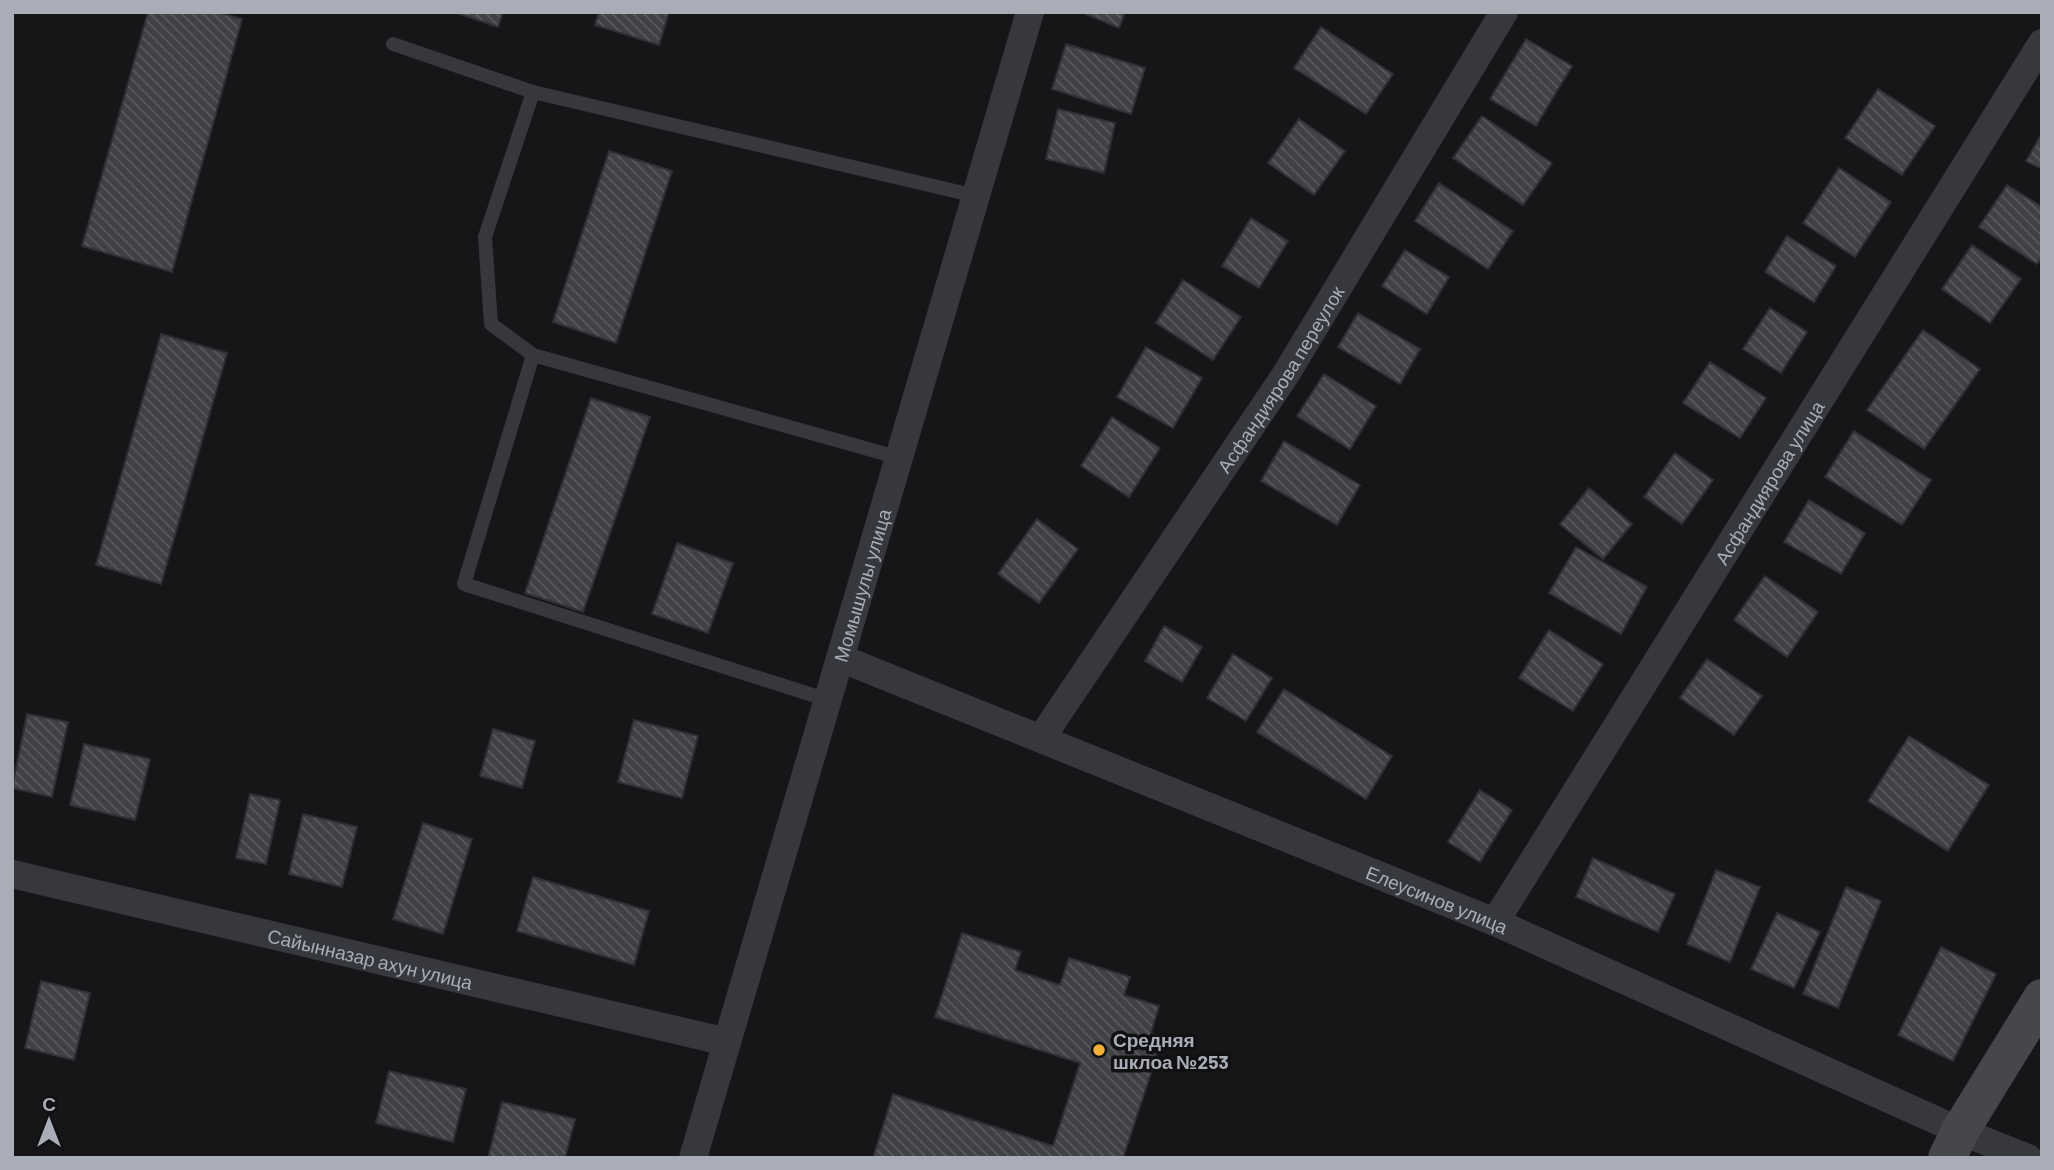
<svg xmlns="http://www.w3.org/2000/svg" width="2054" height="1170" font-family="Barlow,sans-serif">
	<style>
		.building { fill: url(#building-back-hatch); stroke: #303034; stroke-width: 2 }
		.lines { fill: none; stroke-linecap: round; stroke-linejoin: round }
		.lane { stroke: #37383d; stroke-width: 14 }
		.street { stroke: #37383d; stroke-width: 28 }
		.secondary { stroke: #45474d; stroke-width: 38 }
		.poi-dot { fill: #f2b134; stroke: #111113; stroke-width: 2.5 }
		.labels { text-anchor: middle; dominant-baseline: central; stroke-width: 7; stroke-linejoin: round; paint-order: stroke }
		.street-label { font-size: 19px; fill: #a8adb8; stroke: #111113 }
		.poi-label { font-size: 19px; font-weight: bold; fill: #a8adb8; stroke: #111113; text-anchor: start }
	</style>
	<defs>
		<pattern id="building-back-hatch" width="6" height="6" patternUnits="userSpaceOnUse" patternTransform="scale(1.75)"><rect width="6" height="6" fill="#404145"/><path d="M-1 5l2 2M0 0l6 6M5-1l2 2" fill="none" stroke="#595a5e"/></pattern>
	</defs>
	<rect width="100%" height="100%" fill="#161618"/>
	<path class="building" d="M148,12H217L242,19L172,272L82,246Z
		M454,12H503L498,27Z
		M599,12H669L659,45L595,25Z
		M1081,12H1125L1119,28Z
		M1321,27L1393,74L1366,114L1294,68Z
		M1526,39L1572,66L1536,126L1490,99Z
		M1066,44L1145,68L1131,114L1052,89Z
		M1878,89L1935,126L1902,175L1845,138Z
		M1058,109L1115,123L1104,173L1046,159Z
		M1482,116L1552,163L1523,205L1453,158Z
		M1299,119L1345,151L1314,195L1268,163Z
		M2042,133V169L2026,161Z
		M609,151L672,171L616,343L553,322Z
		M1839,168L1891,202L1855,257L1803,223Z
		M1439,183L1513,231L1488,269L1415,221Z
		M2007,185L2042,207V257L2037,264L1979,227Z
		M1251,218L1288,241L1259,288L1222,266Z
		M1787,236L1836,266L1814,302L1765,272Z
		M1972,245L2021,279L1990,323L1942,289Z
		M1405,250L1449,277L1427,314L1382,286Z
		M1183,280L1241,317L1213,360L1156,323Z
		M1770,308L1807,332L1781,373L1743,349Z
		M1358,313L1420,349L1400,384L1338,347Z
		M1923,330L1980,369L1924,449L1867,410Z
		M161,334L227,353L161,584L96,565Z
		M1146,347L1202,378L1173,428L1117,397Z
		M1710,362L1766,398L1740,438L1683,403Z
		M1324,374L1376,406L1350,449L1297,416Z
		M591,398L650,417L583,612L525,593Z
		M1112,417L1160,448L1129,497L1081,466Z
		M1854,431L1931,480L1902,525L1825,477Z
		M1284,441L1360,485L1337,525L1261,481Z
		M1675,453L1713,480L1682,524L1644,497Z
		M1589,488L1632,524L1603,559L1560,524Z
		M1809,500L1865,533L1841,574L1784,542Z
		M1037,519L1078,549L1039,603L998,574Z
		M677,543L733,563L708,633L652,614Z
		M1576,547L1647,587L1621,634L1549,593Z
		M1765,576L1818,612L1787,657L1734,620Z
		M1164,626L1202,647L1182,682L1145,661Z
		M1549,630L1603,664L1573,711L1519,678Z
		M1233,654L1272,678L1246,721L1207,698Z
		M1707,659L1762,696L1734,735L1680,698Z
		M1284,689L1392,756L1366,799L1257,732Z
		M27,714L68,722L52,797L12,788Z
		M634,720L698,736L682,798L618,782Z
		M493,729L535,741L522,788L480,776Z
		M1909,736L1989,785L1948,851L1868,801Z
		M84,744L150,759L135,820L70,805Z
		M1480,790L1512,810L1480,862L1448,842Z
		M250,794L280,800L266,864L236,858Z
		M303,814L357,827L342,887L289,874Z
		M423,823L472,839L443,934L393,919Z
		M1593,858L1675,894L1658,932L1576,897Z
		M1716,870L1760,887L1730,962L1687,944Z
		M533,877L649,911L634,965L517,931Z
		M1846,887L1881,901L1838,1008L1803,994Z
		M1777,913L1820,932L1794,988L1751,969Z
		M962,933L1021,952L1015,970L1060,985L1069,958L1130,977L1124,995L1159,1006L1151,1033L1163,1037L1123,1158H873L893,1094L1053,1146L1080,1063L935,1017Z
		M1941,947L1996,974L1953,1061L1898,1035Z
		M41,981L90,993L74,1060L25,1048Z
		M389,1071L466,1089L453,1142L376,1123Z
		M502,1102L575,1119L565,1158H488Z"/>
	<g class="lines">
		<path class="lane" d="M393,44L533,92L976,196
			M533,92L485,237L491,324L533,355L464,584L828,700
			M533,355L900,458"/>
		<g class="street">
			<path id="s1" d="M840,658L1495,922L1960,1131L2028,1158"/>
			<path id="s2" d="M1042,737L1286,374L1504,12"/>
			<path id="s3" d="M12,874L727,1042"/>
			<path id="s4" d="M1495,922L2042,43"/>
			<path id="s5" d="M693,1158L1030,12"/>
		</g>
		<path class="secondary" d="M1947,1158L1960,1131L2042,998"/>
	</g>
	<circle class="poi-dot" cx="1099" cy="1050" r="7"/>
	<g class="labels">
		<g class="street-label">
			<text stroke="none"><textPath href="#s2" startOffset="430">Асфандиярова переулок</textPath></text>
			<text stroke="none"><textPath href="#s4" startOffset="518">Асфандиярова улица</textPath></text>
			<text stroke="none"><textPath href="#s5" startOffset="597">Момышулы улица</textPath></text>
			<text stroke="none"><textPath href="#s1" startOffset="644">Елеусинов улица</textPath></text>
			<text stroke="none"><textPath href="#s3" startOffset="368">Сайынназар ахун улица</textPath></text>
		</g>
		<g class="poi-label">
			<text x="1113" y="1039">Средняя<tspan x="1113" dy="22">шклоа №253</tspan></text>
		</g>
	</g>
	<rect width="2054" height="1170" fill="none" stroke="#a8adb8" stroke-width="28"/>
	<g transform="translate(49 1121)" stroke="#111113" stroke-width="5" paint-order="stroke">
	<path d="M0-5L12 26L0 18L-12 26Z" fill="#a8adb8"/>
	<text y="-10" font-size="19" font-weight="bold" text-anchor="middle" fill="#a8adb8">С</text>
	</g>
</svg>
